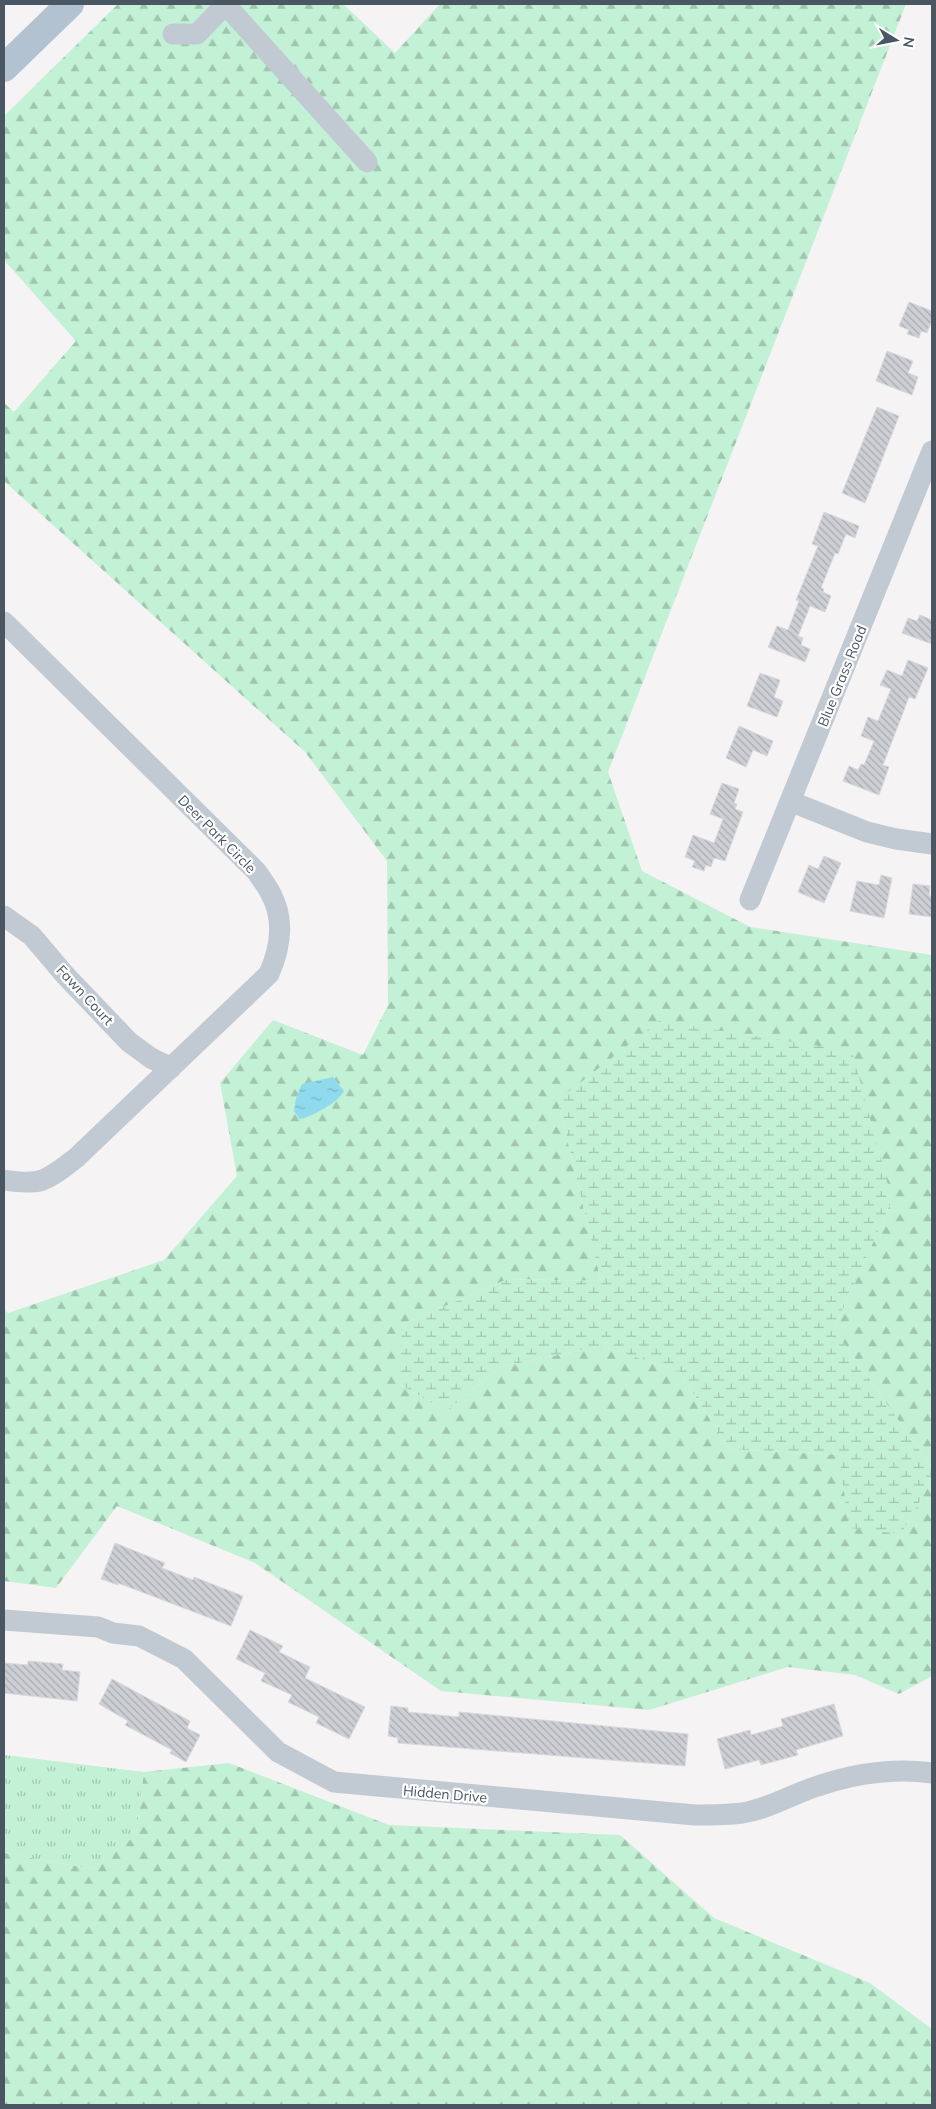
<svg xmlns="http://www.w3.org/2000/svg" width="936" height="2109" font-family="Mulish,sans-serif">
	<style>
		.grass { fill: url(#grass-tufts) }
		.forest { fill: url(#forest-firs) }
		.wetland { fill: url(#wetland-marsh) }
		.water { fill: url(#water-ripples) }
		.building { fill: url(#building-back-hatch); stroke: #d7d9de }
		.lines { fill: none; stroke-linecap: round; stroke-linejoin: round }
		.minor { stroke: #c1cad2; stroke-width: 21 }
		.major { stroke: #b3c2d1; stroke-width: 28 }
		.labels { text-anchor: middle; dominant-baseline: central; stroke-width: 4.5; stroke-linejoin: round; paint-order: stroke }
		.street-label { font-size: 14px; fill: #4a5661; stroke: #fff }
	</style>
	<defs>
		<pattern id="grass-tufts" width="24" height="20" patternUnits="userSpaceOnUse" patternTransform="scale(1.25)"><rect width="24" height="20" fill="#c3f1d5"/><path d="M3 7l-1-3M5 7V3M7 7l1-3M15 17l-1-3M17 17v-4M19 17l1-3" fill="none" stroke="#a0c6b0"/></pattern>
		<pattern id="forest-firs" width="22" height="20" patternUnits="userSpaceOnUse" patternTransform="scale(1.25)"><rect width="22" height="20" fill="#c3f1d5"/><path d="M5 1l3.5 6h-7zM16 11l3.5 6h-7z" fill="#a0c6b0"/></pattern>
		<pattern id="wetland-marsh" width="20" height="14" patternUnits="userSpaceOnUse" patternTransform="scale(1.25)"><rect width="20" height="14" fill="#c3f1d5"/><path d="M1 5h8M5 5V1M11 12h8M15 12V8" fill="none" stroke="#a0c6b0"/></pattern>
		<pattern id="water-ripples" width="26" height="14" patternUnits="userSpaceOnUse" patternTransform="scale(1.25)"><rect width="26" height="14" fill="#90daee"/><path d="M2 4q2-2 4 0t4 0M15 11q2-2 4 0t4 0" fill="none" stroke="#78b4c4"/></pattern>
		<pattern id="building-back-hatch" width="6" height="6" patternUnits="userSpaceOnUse" patternTransform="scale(1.25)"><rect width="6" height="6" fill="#cdcfd5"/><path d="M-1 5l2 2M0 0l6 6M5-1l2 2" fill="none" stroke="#a8abb0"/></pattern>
	</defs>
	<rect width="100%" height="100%" fill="#f5f3f3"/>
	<path class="grass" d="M4,1755L144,1772L136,1835L93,1869L4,1853Z"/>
	<path class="forest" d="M118,4H343L395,53L440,4H906L608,772L642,871L750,927L932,955V1468L834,1329L892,1200L558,1100L601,1281L508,1279L401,1325V1385L446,1411L500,1367L601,1346L679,1371L729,1449L839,1455L901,1534L932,1480V1676L899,1694L855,1675L788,1667L649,1710L441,1691L255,1563L117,1506L56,1588L4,1581V1310L8,1313L164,1260L237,1176L220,1083L273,1020L363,1055L388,1005L387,861L305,752L4,481V403L14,412L76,341L4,260V116Z
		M229,1763L389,1825L620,1835L714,1918L870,1983L932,2029V2105H4V1853L93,1869L136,1835L144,1772Z"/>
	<path class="wetland" d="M659,1021L852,1051L892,1200L834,1329L932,1468V1480L901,1534L849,1528L839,1455L729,1449L679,1371L601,1346L500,1367L446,1411L401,1385V1325L508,1279L601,1281L558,1100Z"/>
	<path class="water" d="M333,1077L344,1091C339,1102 311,1117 300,1119L294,1111L296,1098L302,1084Z"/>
	<path class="building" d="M909,302L932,311V320L927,333L921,331L919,338L907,334L909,330L899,326Z
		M887,351L913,361L908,373L918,377L912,395L876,381Z
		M877,407L899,416L865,503L842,493Z
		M824,512L859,526L855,538L846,534L838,554L835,553L821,588L824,589L823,592L831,596L825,612L810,606L798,636L803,638L801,645L810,649L805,662L768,647L777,626L788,630L799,601L796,600L818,546L812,544Z
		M920,615L932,620V644L902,633L908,618L917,621Z
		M908,660L928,668L915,699L909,697L883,765L889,767L879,795L843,781L849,766L858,770L861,764L864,765L874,741L861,736L868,717L878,721L891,689L880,685L887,670L902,676Z
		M760,673L780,680L774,697L783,701L777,717L747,706Z
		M739,726L773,741L767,756L753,750L746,767L726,758Z
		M722,783L739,789L734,803L737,804L735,809L743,812L725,861L714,858L711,867L706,865L704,871L692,867L695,861L685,857L693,835L714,843L723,819L710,814Z
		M824,856L841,863L824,903L798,892L809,865L818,869Z
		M881,875L892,878L884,918L850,911L857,881L879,885Z
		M913,884L930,886L929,896H932V917L909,914Z
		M115,1543L165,1563L162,1568L193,1580L194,1577L243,1596L231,1626L118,1583V1585L101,1579Z
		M250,1630L283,1646L279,1652L310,1667L305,1678L365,1707L349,1739L316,1723L319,1717L288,1702L292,1695L261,1681L265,1673L236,1659Z
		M28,1661L63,1664L62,1670L80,1672L77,1701L4,1693V1663L28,1665Z
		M112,1679L190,1721L187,1728L200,1735L186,1762L170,1753L172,1750L125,1725L128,1721L99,1704Z
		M834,1704L843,1736L796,1750L798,1755L761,1765L759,1760L725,1769L717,1739L750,1730L751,1735L783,1726L781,1719Z
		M391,1706L408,1708V1712L459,1717V1712L688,1734L685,1766L398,1743V1738L388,1736Z"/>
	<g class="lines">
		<path class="minor" d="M225,4L367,162
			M173,34H197L226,4
			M4,622L256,871C261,878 267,886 271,894C285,920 280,949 269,974L76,1158C46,1181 42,1186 4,1180
			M792,802L867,832L896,839L932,844
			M750,900L932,451
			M4,916L32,936L65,975L129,1042L151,1058L171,1068
			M4,1620L98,1627L113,1633L139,1636L184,1659L278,1752L334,1782L695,1815C711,1815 726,1815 742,1813C769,1809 792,1794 818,1786C854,1774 895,1768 932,1773"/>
		<path class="major" d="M4,68L70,4"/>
	</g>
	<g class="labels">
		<g class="street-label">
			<text transform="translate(842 676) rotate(-68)">Blue Grass Road</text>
			<text transform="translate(217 834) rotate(45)">Deer Park Circle</text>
			<text transform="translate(85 995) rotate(47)">Fawn Court</text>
			<text transform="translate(445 1794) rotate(5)">Hidden Drive</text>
		</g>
	</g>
	<rect width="936" height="2109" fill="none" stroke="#4a5661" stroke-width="10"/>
	<g transform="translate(896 40) rotate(100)" stroke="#ffffff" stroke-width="4" paint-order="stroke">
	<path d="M0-4L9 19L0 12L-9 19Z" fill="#4a5661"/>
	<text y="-8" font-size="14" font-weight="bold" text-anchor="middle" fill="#4a5661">N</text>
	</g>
</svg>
